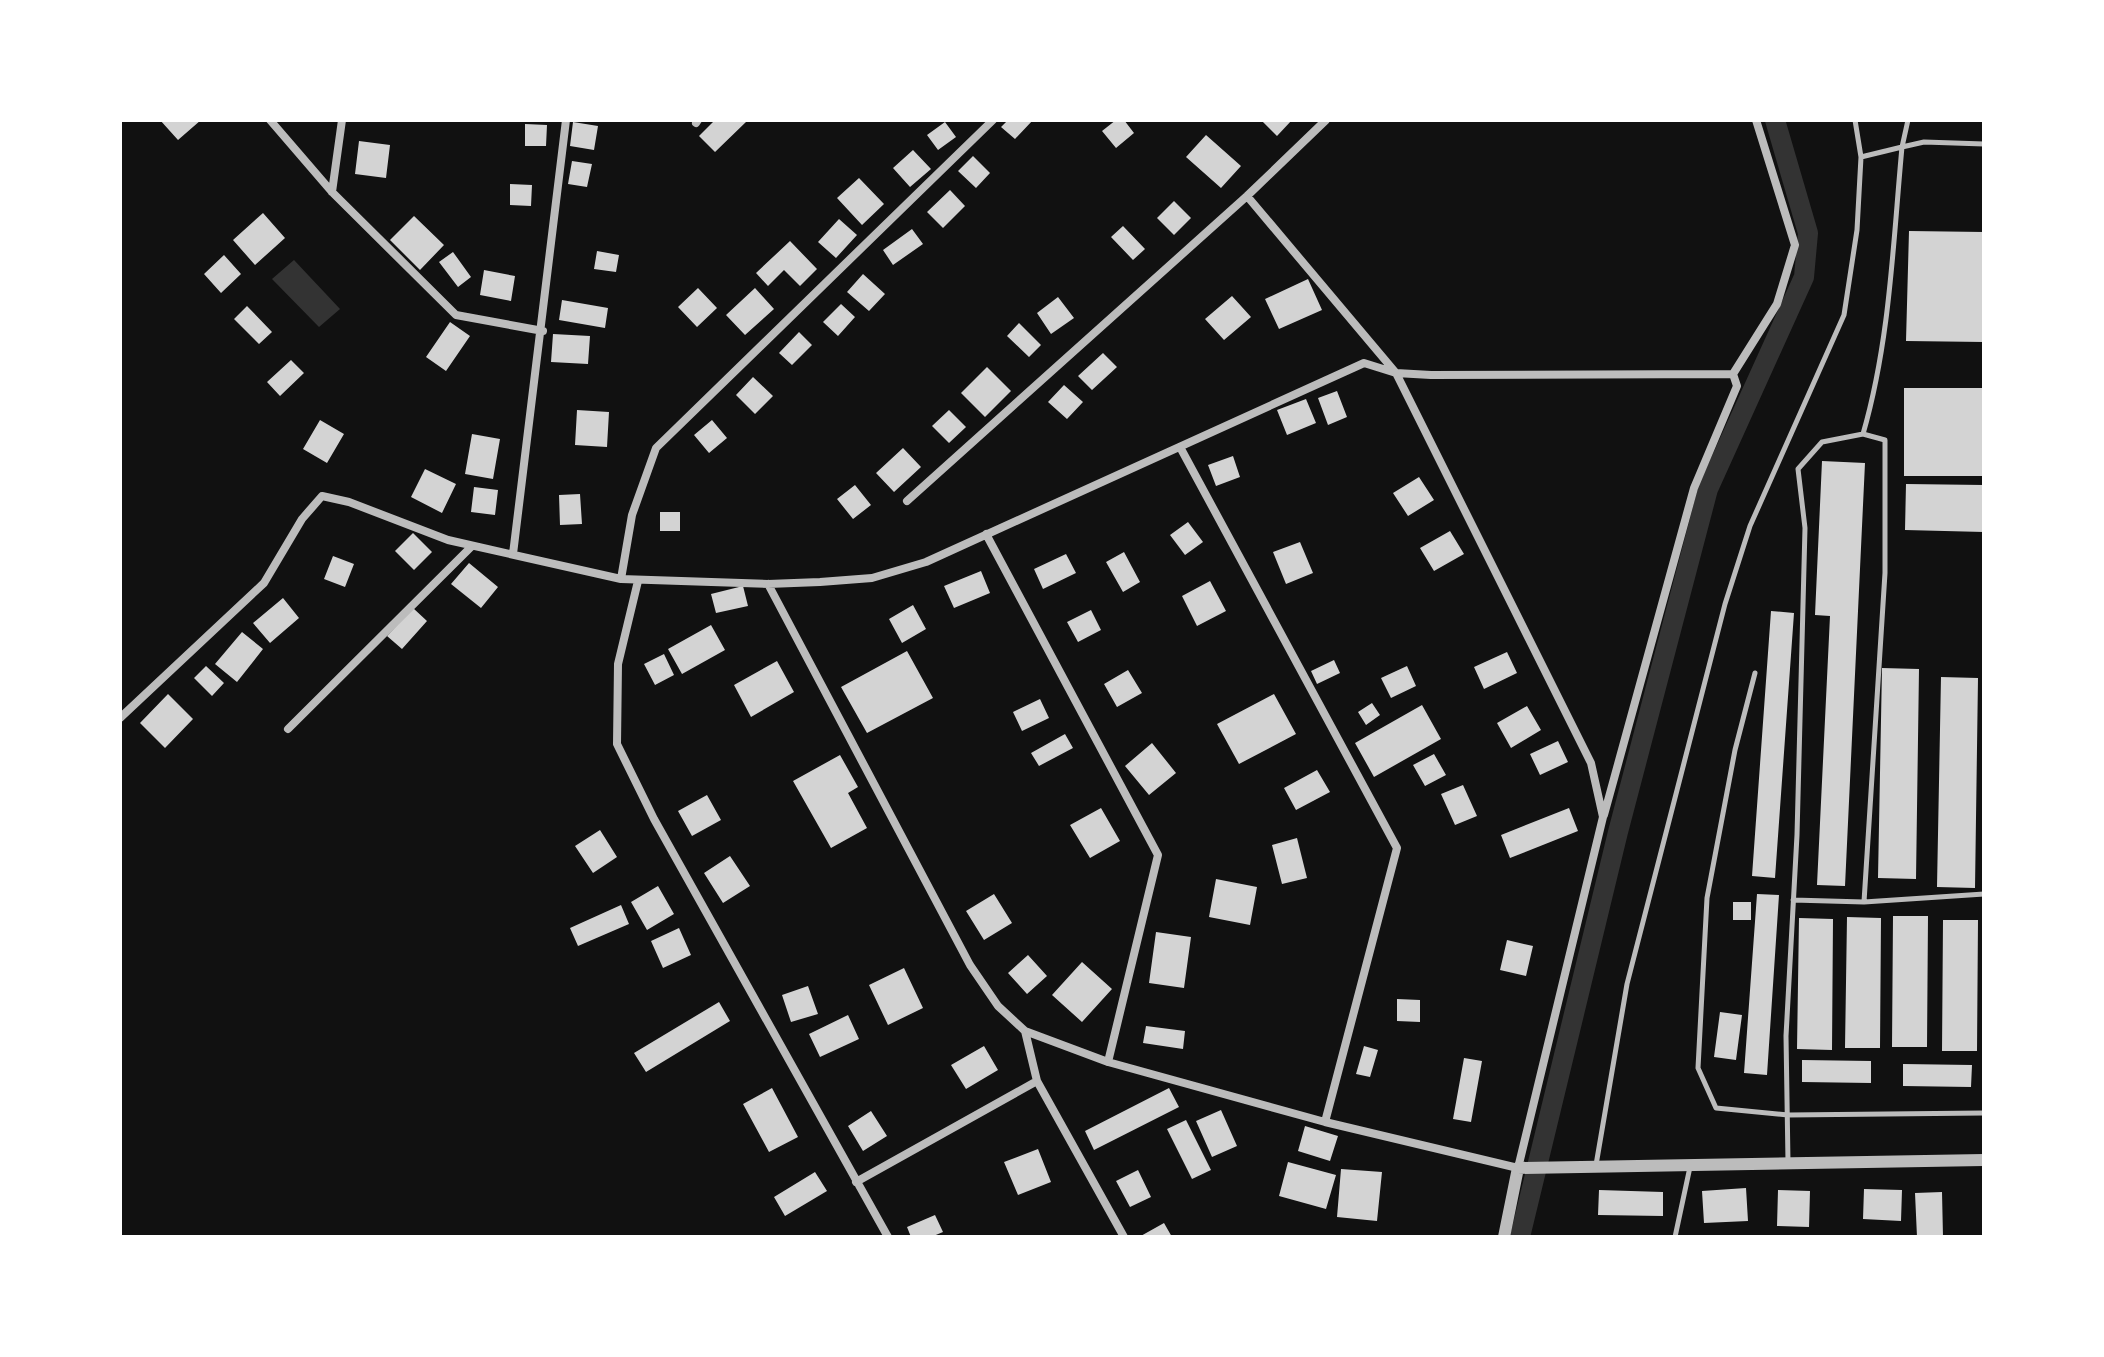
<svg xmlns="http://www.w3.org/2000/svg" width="2104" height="1357" font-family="'Fira Sans',sans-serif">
  <rect width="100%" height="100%" fill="#111"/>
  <path fill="#333" d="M294,260l46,49 -21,18 -47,-48z"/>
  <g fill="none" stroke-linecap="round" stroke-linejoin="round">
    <path stroke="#333" stroke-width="20" d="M1520,1237l98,-405 90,-343 96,-212 4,-44 -33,-113"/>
  </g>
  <path fill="#d3d3d3" d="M160,120h41l-23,20z
    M715,120l31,2 -31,30 -16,-16z
    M1008,120h25l-18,19 -14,-12z
    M1116,120h8l10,13 -18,15 -14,-17z
    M1261,120h31l-15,16z
    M573,122l25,4 -4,24 -24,-4z
    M945,122l11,15 -18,13 -11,-15z
    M525,124l22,1 -1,21h-21z
    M1206,135l35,31 -20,22 -35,-31z
    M359,141l31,4 -4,33 -31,-4z
    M913,150l18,19 -21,18 -17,-19z
    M973,156l17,17 -14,15 -18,-17z
    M572,161l20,3 -5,23 -19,-3z
    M859,178l25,26 -22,21 -25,-27z
    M510,184l22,1 -1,21 -21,-1z
    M950,190l15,16 -22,22 -16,-16z
    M1174,201l17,17 -17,17 -17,-17z
    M263,213l22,25 -30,27 -22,-25z
    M414,216l30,29 -24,25 -30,-30z
    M839,219l18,16 -21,23 -18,-16z
    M1123,226l22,23 -12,11 -22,-23z
    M912,229l11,15 -30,21 -10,-15z
    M1909,231l75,1v110l-78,-1z
    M790,241l27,28 -17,17 -16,-16 -16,16 -12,-13z
    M597,251l22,4 -3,17 -22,-3z
    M453,252l18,25 -13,10 -19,-25z
    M224,255l17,19 -20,19 -17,-19z
    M484,270l31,6 -4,25 -31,-6z
    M863,274l22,20 -16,17 -22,-19z
    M1308,279l14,31 -43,19 -14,-30z
    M698,288l19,20 -20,19 -19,-20z
    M755,288l19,21 -29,26 -19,-20z
    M1232,296l19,21 -27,23 -19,-21z
    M1058,297l16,21 -23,16 -14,-21z
    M562,300l46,8 -3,20 -46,-8z
    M841,304l14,13 -17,19 -15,-14z
    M247,306l25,26 -13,12 -25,-25z
    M450,322l20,14 -24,35 -20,-14z
    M1019,323l22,22 -12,12 -22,-21z
    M799,332l13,13 -20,20 -13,-12z
    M553,334l37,2 -2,28 -37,-2z
    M1103,353l14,14 -25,23 -14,-14z
    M291,360l13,13 -24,23 -13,-14z
    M987,367l24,24 -26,26 -24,-24z
    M753,377l20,19 -18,18 -19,-19z
    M1064,385l19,17 -16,17 -19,-17z
    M1904,388h80v88h-80z
    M1337,391l10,26 -19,8 -10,-27z
    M1306,399l10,24 -29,12 -10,-25z
    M577,410l32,2 -2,35 -32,-2z
    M949,410l17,17 -17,16 -17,-17z
    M320,420l24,14 -17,29 -24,-14z
    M712,420l15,18 -18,15 -15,-18z
    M472,434l28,5 -7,40 -28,-5z
    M903,448l18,19 -27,25 -18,-19z
    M1233,456l7,21 -24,9 -8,-21z
    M1822,461l43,2 -20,423 -28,-1 13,-269 -15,-1z
    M425,469l31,15 -14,29 -31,-16z
    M1419,477l15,23 -26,16 -15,-23z
    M1906,484l78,1v47l-79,-2z
    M855,485l16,20 -18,14 -16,-20z
    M474,487l24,3 -3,25 -24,-3z
    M580,494l2,30 -22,1 -1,-30z
    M660,512h20v19h-20z
    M1188,522l15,20 -18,13 -15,-20z
    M1450,531l14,23 -30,17 -14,-23z
    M413,533l19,19 -18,18 -19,-19z
    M1300,542l13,31 -27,11 -13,-32z
    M1124,552l16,30 -17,10 -17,-30z
    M1066,554l10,19 -33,16 -9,-20z
    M333,556l21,8 -9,23 -21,-8z
    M469,563l29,24 -17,21 -30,-24z
    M981,571l9,22 -36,15 -10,-22z
    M1210,581l16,30 -29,15 -15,-30z
    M743,586l5,20 -32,7 -5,-19z
    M283,598l16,20 -29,25 -17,-20z
    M913,605l13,24 -24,14 -13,-24z
    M413,608l14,13 -25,28 -15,-13z
    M1091,610l10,20 -23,12 -11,-20z
    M1771,611l23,2 -19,265 -23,-2z
    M711,625l14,25 -43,24 -14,-25z
    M242,632l21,17 -26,33 -22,-18z
    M907,651l26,47 -66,35 -26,-46z
    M1507,652l10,21 -33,16 -10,-22z
    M664,654l10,21 -19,10 -11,-21z
    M1334,660l6,13 -23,11 -6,-13z
    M777,661l17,31 -43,25 -17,-32z
    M206,666l18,17 -12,13 -18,-18z
    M1407,666l9,20 -25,12 -10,-20z
    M1882,668l37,1 -3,210 -38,-1z
    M1128,670l14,23 -25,14 -13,-23z
    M1941,677l37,1 -3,210 -38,-1z
    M168,694l25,25 -28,29 -25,-25z
    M1274,694l22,40 -57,30 -22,-40z
    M1040,699l9,19 -27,13 -9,-19z
    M1372,703l8,12 -14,10 -8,-13z
    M1422,705l19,34 -67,38 -19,-34z
    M1527,706l14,24 -30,18 -14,-25z
    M1065,734l8,14 -34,18 -8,-13z
    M1558,741l10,21 -28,13 -10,-21z
    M1152,743l24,30 -27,22 -24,-29z
    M1434,754l12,21 -21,11 -12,-21z
    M840,755l18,32 -10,6 19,35 -36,20 -38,-67z
    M1317,770l13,22 -34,18 -12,-22z
    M1463,785l14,31 -22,9 -14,-31z
    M707,795l14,25 -29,16 -14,-25z
    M1101,808l19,33 -30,17 -20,-33z
    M1569,808l9,23 -68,27 -9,-23z
    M600,830l17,27 -24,16 -18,-27z
    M1297,838l10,40 -25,6 -10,-39z
    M730,856l20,30 -27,17 -19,-30z
    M1216,879l41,8 -7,38 -41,-8z
    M658,886l16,28 -27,16 -16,-28z
    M994,894l18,29 -28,17 -18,-29z
    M1757,894l22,1 -12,180 -23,-2z
    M1733,902h18v18h-18z
    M621,905l8,19 -51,22 -8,-18z
    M1893,916h35l-1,131h-35z
    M1847,917l34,1 -1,130h-35z
    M1799,918l34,1 -1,131 -35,-1z
    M1943,920h35l-1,131h-35z
    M679,928l12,27 -28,13 -12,-27z
    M1156,932l35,5 -7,51 -35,-5z
    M1507,940l26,6 -7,30 -26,-6z
    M1028,955l19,21 -20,18 -19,-21z
    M1082,962l30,27 -30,33 -30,-27z
    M904,968l19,40 -35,17 -19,-40z
    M808,986l10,28 -27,8 -9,-27z
    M1397,999l23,1v22l-23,-1z
    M719,1002l11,19 -84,51 -12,-19z
    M1720,1012l22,3 -6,45 -22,-3z
    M848,1015l11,24 -39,18 -11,-23z
    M1146,1026l39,5 -2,18 -40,-6z
    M984,1046l14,24 -32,19 -15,-24z
    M1364,1046l14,4 -8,27 -14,-3z
    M1464,1058l18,3 -11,61 -18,-3z
    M1802,1060l69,1v22l-69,-1z
    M1903,1064l69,1 -1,22 -68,-1z
    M772,1088l26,49 -29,15 -26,-48z
    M1169,1088l10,19 -85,43 -9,-19z
    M1221,1110l16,36 -25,11 -16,-36z
    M871,1111l16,25 -24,15 -15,-25z
    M1186,1120l25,50 -19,9 -25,-50z
    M1305,1126l33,10 -8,25 -32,-10z
    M1038,1149l13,33 -33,13 -14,-33z
    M1288,1162l48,13 -10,34 -47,-13z
    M1341,1169l41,3 -5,49 -40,-4z
    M1138,1170l13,27 -21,10 -14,-26z
    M815,1172l12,19 -42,25 -11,-19z
    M1746,1188l2,33 -44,2 -2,-32z
    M1864,1189l38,1 -1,31 -38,-2z
    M1599,1190l64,2v24l-65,-1z
    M1778,1190l32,1 -1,36 -32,-1z
    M1942,1192l1,45h-26l-2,-44z
    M935,1215l8,17 -12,5h-20l-4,-10z
    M1164,1223l8,14h-33z"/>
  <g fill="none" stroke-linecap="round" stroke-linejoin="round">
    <path stroke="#bcbcbc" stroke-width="5" d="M1855,120l6,37
      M1908,120l-6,27 22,-5 60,2
      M1755,673l-20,77 -28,148 -9,170 18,40 72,7 196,-2
      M1864,902l120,-8
      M1788,1162l-2,-126 11,-201 8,-307 -7,-59 24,-27 41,-8 22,6v133l-21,329 -71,-2
      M1596,1165l31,-181 98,-380 25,-78 94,-211 13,-85 4,-73 41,-10c-9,96 -12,194 -39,287
      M1675,1237l15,-70"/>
    <path stroke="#bcbcbc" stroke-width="8" d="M270,120l62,72 124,123 87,16
      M696,123l2,-3
      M332,192l10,-72
      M1733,374l44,-70 18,-59 -39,-125
      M1180,447l217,401 -72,274
      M907,501l340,-305 79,-76
      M986,534l172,321 -50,207
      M513,554l53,-434
      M621,579l11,-64 24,-67 337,-328
      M638,581l-20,83 -1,80 37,75 234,418
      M768,584l202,381 28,41 27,25 83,31 217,60 193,46 85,-351 -12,-54 -195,-390 -149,-177
      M120,718l144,-135 38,-64 20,-23 27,6 99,38 173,39 147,5 52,-2 52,-4 54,-16 438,-199 32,10 35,2 302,-1
      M288,729l184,-183
      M1604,815l90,-327 43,-102 -4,-12
      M1025,1031l12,50 87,156
      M856,1182l181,-101"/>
    <path stroke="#bcbcbc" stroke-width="12" d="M1504,1237l14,-69 466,-8"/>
  </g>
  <rect width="2104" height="1357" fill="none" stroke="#ffffff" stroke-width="244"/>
</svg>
